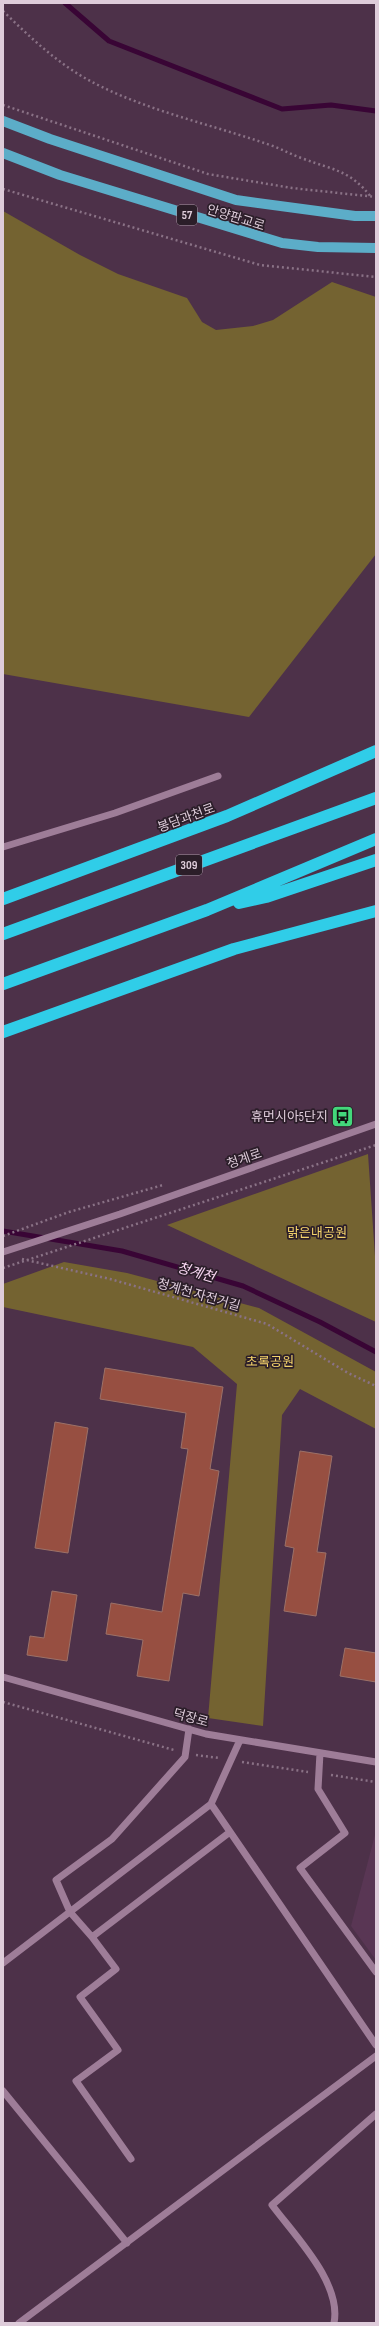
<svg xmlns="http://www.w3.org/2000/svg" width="379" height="2326" font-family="'Sofia Sans Condensed','Noto Sans KR',sans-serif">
  <rect width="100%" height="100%" fill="#4d3149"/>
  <path fill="#593654" d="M376,1831v129l-25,-34z"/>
  <path fill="#746331" d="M3,211l77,44 38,19 69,24 15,24 14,8 37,-4 20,-6 59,-38 44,15v257l-127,163 -246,-43z
    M368,1154l8,117v51l-209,-97z
    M64,1262l63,11 132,35 117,64v57l-76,-40 -18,26 -19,311 -55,-8 29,-334 -44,-37 -190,-40v-23z"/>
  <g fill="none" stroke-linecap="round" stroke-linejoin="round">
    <path stroke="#390535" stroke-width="5" d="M65,3l44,38 173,68 49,-4 45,6
      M3,1231l119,20 121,35 77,36 56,30"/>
  </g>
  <path fill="#974f41" stroke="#9c7168" d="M105,1368l118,19 -13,82 9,2 -20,125 -16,-3 -14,88 -32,-5 6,-36 -37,-6 5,-31 51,9 26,-163 -7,-1 5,-35 -86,-14z
    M55,1422l33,6 -20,125 -33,-5z
    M300,1451l32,5 -15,96 9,1 -10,63 -32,-5 10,-63 -9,-2z
    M52,1591l25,4 -10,66 -40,-6 3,-19 14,2z
    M345,1648l31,5v29l-36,-6z"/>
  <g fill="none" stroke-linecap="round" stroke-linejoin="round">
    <path stroke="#8a7286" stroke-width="2.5" stroke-dasharray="2 3" stroke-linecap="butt" d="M3,11c29,28 58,56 95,74 54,27 115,40 172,60 12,4 22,10 34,14 29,11 46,11 67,38
      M3,105l205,69 84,14 84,9
      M3,189l257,76 116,12
      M3,1236l66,-24 94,-27
      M22,1259l88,20 157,45 81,49 28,13
      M3,1268l373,-123
      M3,1702l171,48
      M196,1755l23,3
      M242,1762l66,10
      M331,1775l45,7"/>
    <path stroke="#9e7d98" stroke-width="7" d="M3,847l112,-34 103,-37
      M3,1252l117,-38 256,-90
      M3,1677l203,57 170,28
      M320,1753l-2,36 27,44 -45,35 76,104
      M211,1804l165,241
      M92,1937l-22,-25 -14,-32 56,-41 73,-82 4,-28
      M3,1963l208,-159 29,-64
      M3,2091l124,152
      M131,2159l-55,-78 42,-31 -38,-53 36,-28 -24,-32 138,-105
      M19,2323l357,-267
      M334,2323c8,-40 -39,-87 -62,-118l104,-91"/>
    <path stroke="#5cadc8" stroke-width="10" d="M3,121l47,18 186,61 119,16h21
      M3,153l57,22 222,68 36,4 58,1"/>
    <path stroke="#30cde8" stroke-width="12" d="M3,899l224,-83 149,-65
      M239,903l27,-6 110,-37
      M3,934l373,-136
      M3,984l204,-74 169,-71
      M3,1032l231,-83 142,-38"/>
  </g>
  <defs>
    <symbol id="bus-square" viewBox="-11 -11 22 22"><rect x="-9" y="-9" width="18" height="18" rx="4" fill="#43d77b" stroke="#2b1e29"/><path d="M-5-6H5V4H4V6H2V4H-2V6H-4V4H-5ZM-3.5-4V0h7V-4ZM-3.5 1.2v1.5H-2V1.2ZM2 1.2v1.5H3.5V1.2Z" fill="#111"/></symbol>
  </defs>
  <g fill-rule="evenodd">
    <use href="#bus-square" x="330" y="1104" width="25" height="25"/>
  </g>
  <g text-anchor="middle" stroke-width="3.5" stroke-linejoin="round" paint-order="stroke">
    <g fill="#2b1e29" stroke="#a898a5" stroke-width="1">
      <rect x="177" y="205" width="20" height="20" rx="3"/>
      <rect x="176" y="855" width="26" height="20" rx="3"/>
    </g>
    <g font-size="12" font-weight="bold" fill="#deccda">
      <text x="187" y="219">57</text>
      <text x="189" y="869">309</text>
    </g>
    <g font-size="13" fill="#deccda" stroke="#2b1e29">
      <text transform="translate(236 217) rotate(17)" y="5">안양판교로</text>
      <text transform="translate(186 817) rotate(-20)" y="5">봉담과천로</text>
      <text transform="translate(244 1158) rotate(-19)" y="5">청계로</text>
      <text transform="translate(199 1294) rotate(16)" y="5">청계천 자전거길</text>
      <text transform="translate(191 1717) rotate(15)" y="5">덕장로</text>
    </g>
    <g font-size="13" fill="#deccda" stroke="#2b1e29" text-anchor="end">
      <text x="328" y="1121">휴먼시아5단지</text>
    </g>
    <g font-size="13" fill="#f5d46b" stroke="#2b1e29">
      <text x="317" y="1237">맑은내공원</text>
      <text x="270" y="1366">초록공원</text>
    </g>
    <g font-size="14" font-style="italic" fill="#f9d7f3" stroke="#2b1e29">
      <text transform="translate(196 1272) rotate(16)" y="5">청계천</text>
    </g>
  </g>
  <rect width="379" height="2326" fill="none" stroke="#deccda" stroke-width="8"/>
</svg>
